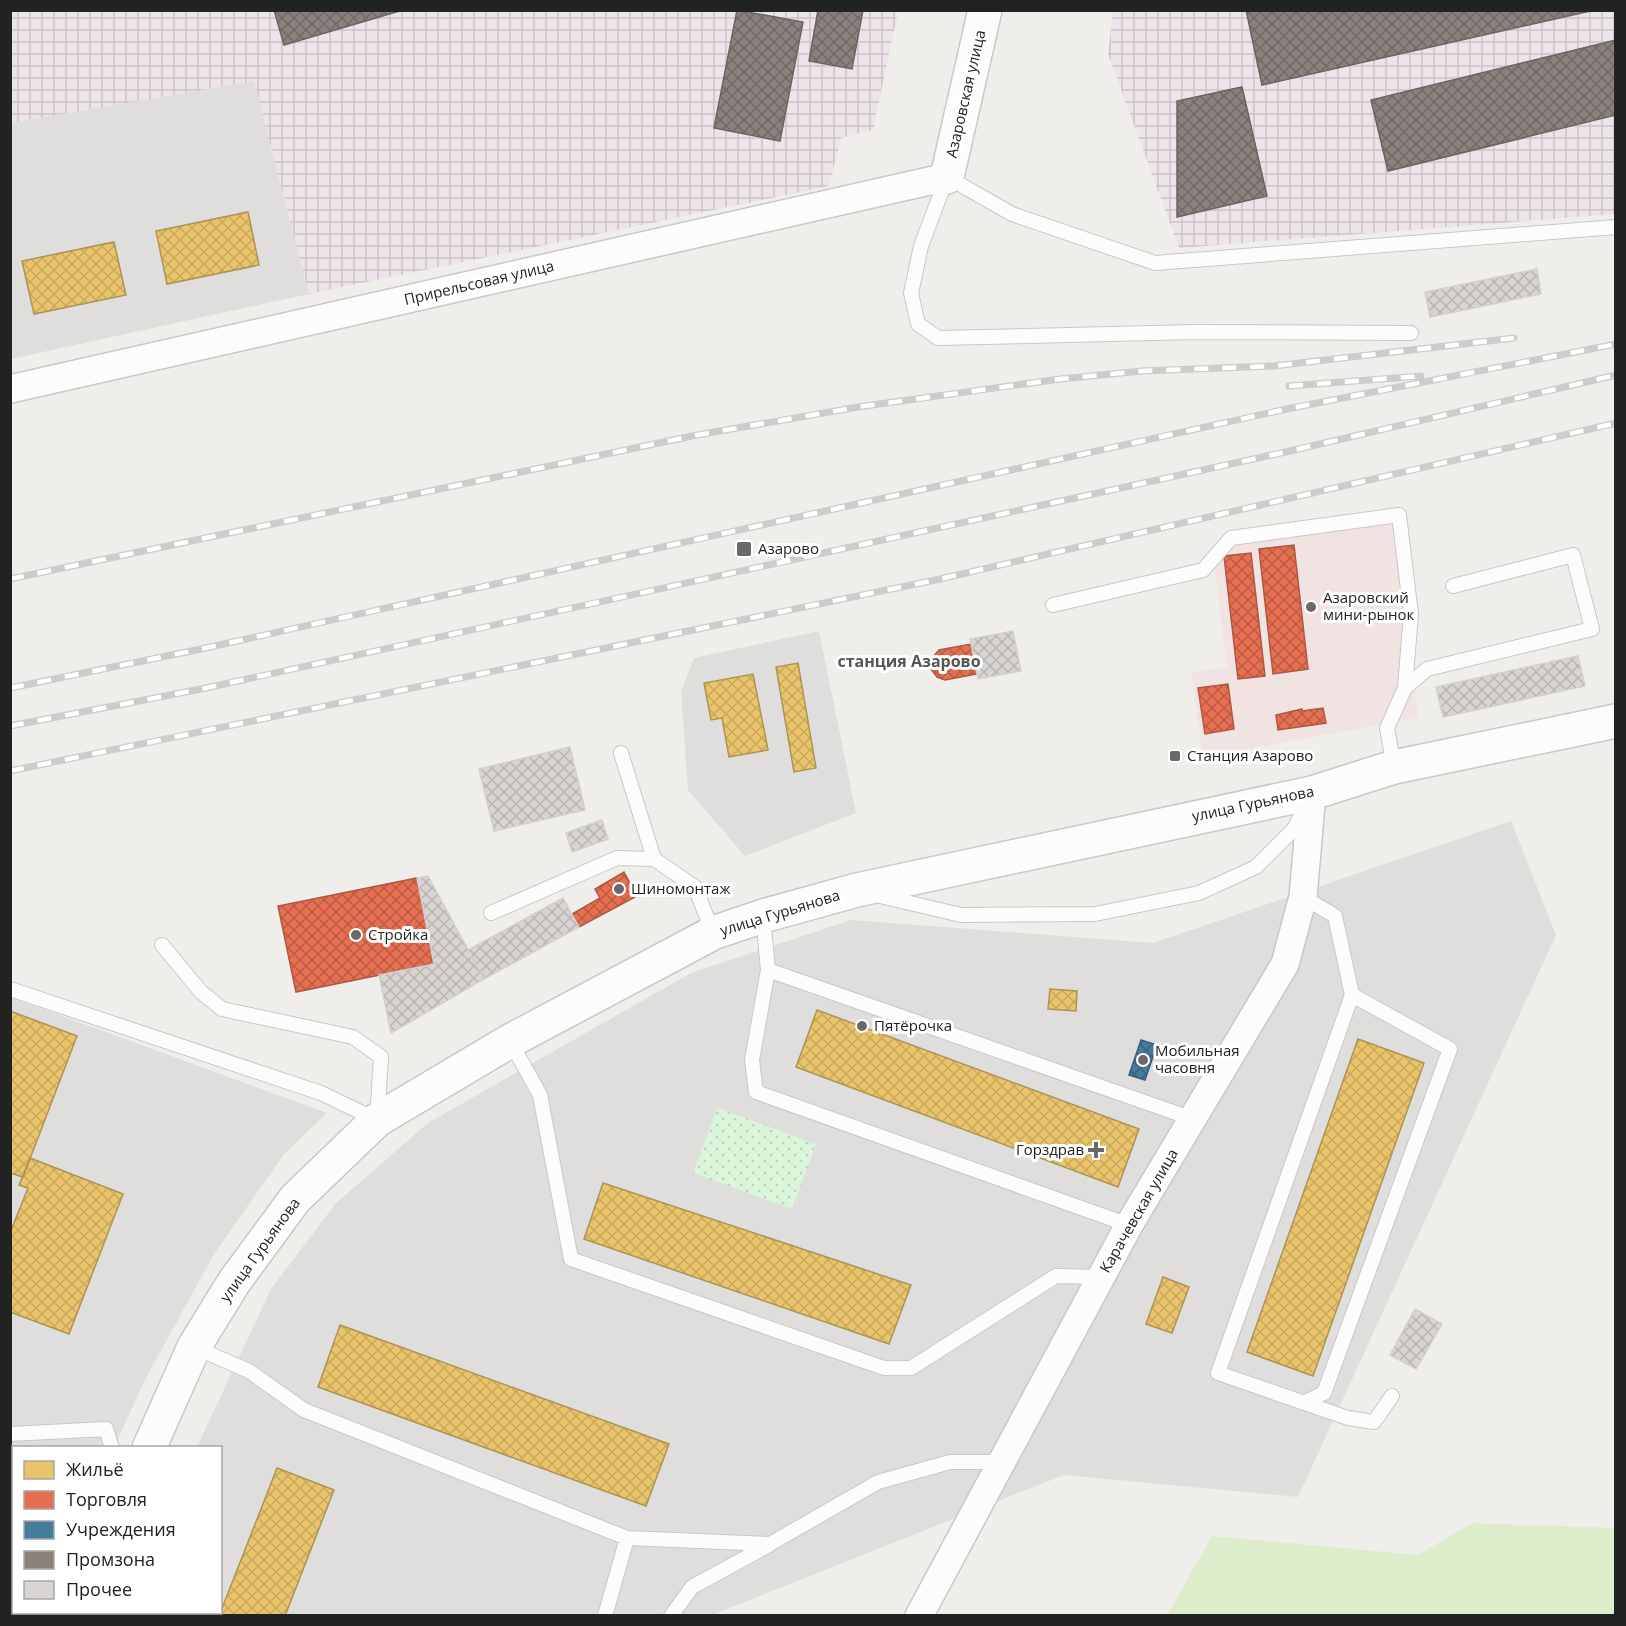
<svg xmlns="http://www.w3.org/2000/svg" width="1626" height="1626" font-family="'Open Sans',sans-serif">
  <defs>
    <pattern id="industrial-grid" width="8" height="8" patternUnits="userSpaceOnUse" patternTransform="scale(1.5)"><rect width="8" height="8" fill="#ede4e9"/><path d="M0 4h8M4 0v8" fill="none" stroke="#cbc3c8"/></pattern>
    <pattern id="park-dots" width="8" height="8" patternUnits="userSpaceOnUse" patternTransform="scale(1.5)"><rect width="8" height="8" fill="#daf5da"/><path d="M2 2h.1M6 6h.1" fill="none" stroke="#bbd2bb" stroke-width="1.8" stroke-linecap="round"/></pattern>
    <pattern id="homes-cross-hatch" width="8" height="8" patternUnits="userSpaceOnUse" patternTransform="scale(1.5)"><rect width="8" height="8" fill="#e9c46a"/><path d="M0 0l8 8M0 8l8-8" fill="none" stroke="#c8a85c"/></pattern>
    <pattern id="shops-cross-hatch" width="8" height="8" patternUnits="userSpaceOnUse" patternTransform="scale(1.5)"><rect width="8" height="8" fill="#e76f51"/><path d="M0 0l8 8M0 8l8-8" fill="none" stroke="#bb5b43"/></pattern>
    <pattern id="public-cross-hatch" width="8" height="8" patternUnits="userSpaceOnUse" patternTransform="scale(1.5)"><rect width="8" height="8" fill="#457b9d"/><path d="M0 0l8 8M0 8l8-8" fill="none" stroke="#396480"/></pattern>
    <pattern id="industry-cross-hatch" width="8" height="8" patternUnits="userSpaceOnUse" patternTransform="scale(1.5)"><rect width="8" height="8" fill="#8a817c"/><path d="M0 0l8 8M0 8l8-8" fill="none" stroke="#706965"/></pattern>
    <pattern id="building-cross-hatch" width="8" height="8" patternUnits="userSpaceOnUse" patternTransform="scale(1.5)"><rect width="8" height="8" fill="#d7d4d2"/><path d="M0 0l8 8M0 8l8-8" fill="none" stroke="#b8b6b4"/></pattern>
  </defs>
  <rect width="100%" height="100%" fill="#f0eeeb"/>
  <path fill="#dfdedc" d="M254,81l55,213 -298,65v-236z
    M819,631l37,182 -111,43 -57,-66 -7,-98 13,-34z
    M1511,821l45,114 -258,562 -234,-22 -352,140 -594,1 2,-4h100v-164l-23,-1 74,-158 65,-86 92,-80 263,-150 160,-53 302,23z
    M10,997l317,116 -42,40 -71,101 -68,124 -32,69 -100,1v164l28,1 -1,3 -31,-1z"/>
  <path fill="#f1e3e1" d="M1392,523l26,195 -215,39 -12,-85 36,-5 -15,-121z"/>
  <path fill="url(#industrial-grid)" d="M11,11h887l-25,119 -32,8 -12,48 -520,108 -55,-213 -243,42z
    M1113,11h502v203l-436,34 -71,-194z"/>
  <path fill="#ddeccb" d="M1472,1523l143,5v87h-448l45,-79 206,19z"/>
  <path fill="url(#park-dots)" d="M717,1108l99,36 -24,65 -99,-36z"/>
  <path fill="url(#homes-cross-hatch)" stroke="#ad9354" stroke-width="1.5" d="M248,212l11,53 -92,19 -11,-53z
    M114,242l12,53 -92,19 -12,-53z
    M798,663l18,105 -22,4 -18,-105z
    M753,674l15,76 -39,7 -7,-39 -11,2 -7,-37z
    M1050,989l27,2 -1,20 -28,-2z
    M817,1010l322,119 -21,58 -322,-120z
    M10,1011l67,25 -54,141 -13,-4z
    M1358,1039l66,24 -111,313 -66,-24z
    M30,1158l93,36 -54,140 -59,-22v-79l18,-45 -9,-3z
    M603,1183l308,102 -22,59 -305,-105z
    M1163,1277l26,10 -17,46 -26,-9z
    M340,1325l329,119 -23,62 -328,-119z
    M277,1468l57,22 -49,126h-66z"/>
  <path fill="url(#shops-cross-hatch)" stroke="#ac5843" stroke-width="1.5" d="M1294,545l14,124 -35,5 -14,-125z
    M1251,553l14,123 -27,3 -14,-123z
    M971,644l6,30 -32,6 -8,-3 -6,-8 2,-12 6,-7z
    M1228,684l6,45 -29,5 -7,-46z
    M1323,708l3,15 -48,7 -2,-15 26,-6v2z
    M624,872l13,24 -58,31 -7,-13 28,-16 -5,-9z
    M417,878l17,86 -138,28 -18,-86z"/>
  <path fill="url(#public-cross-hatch)" stroke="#3a6078" stroke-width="1.5" d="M1141,1040l16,5 -12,35 -16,-5z"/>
  <path fill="url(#industry-cross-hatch)" stroke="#6b6461" stroke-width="1.5" d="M274,10h129l-119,35z
    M737,10l66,12 -23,119 -66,-13z
    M818,10h45l-11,59 -43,-8z
    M1246,10h349l-333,75z
    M1616,40v75l-228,56 -17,-71z
    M1242,87l25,109 -90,21v-116z"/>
  <path fill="url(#building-cross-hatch)" stroke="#d3d0cc" stroke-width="1.5" d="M1537,269l4,25 -111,23 -5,-25z
    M1013,631l8,40 -43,8 -8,-40z
    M1578,656l7,30 -142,31 -7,-30z
    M570,747l15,63 -91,21 -15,-62z
    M602,820l6,19 -36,13 -6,-19z
    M428,876l56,103 -93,54 -12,-58 55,-11 -17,-86z
    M563,898l16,29 -95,52 -16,-29z
    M1415,1309l27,15 -26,45 -26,-14z"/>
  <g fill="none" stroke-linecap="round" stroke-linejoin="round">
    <defs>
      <path id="service" d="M1411,333l-216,-1 -257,6 -20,-14 -7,-31 10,-47 26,-69 65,37 143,49 461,-36
        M1053,605l150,-35 28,-32 168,-23 12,99 -6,74 -18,40 7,39
        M1405,688l22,-19 165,-40 -19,-74 -120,31
        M621,753l33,106
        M876,895l85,20 134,-1 104,-21 57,-26 38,-38 9,-18
        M1303,897l32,19 17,79 98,54 -126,344 -21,10
        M491,913l126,-55 37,1 41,28 18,46
        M763,916l5,54 -16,90 4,32 373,133
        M768,970l425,149
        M10,989l311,104 56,27 4,-63 -28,-20 -131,-28 -21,-17 -39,-47
        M1352,995l-134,378 130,45 26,4 18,-26
        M510,1041l30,54 31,164 313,109h27l145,-92 44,1
        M194,1347l55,24 55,39 323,128 143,6 108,-62 72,-20h50
        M10,1434l96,-5 6,19
        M605,1616l22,-78
        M671,1616l21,-29 77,-42"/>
      <path id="minor" d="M10,389l937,-212
        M919,1616l210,-391 156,-261 18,-67 9,-104"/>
      <path id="tertiary" d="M947,177l38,-167
        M149,1448l45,-101 40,-65 61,-83 82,-79 133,-79 203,-108 50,-17 94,-26 455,-97 82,-26 222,-46
        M83,1616l1,-4"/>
    </defs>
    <use href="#service" stroke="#c9c8c7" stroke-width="16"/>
    <use href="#minor" stroke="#c9c8c7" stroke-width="30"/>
    <use href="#tertiary" stroke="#c9c8c7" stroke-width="36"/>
    <use href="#service" stroke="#fdfcfc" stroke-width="14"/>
    <use href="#minor" stroke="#fdfcfc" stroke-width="27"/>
    <use href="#tertiary" stroke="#fdfcfc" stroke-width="33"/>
    <defs>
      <path id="rail" d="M1289,386l132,-10
        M10,579l687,-144 161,-28 202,-28 82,-8 132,-5 240,-28
        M10,688l191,-39 1081,-239 334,-66
        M10,726l196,-38 1084,-237 326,-76
        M10,771l930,-192 676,-156"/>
    </defs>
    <use href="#rail" stroke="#ccc" stroke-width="7"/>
    <use href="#rail" stroke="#fff" stroke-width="4.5" stroke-dasharray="14" stroke-linecap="butt"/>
  </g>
  <g fill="#6a6968" stroke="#fff" stroke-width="2">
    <rect x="736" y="541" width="16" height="16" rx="3"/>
    <circle cx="1311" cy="607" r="6"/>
    <rect x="1169" y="750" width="12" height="12" rx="3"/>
    <circle cx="619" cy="889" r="6"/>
    <circle cx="356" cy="935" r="6"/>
    <circle cx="862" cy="1026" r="6"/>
    <circle cx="1143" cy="1060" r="6"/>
    <path d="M1093 1141h6v6h6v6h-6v6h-6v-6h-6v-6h6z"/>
  </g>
  <g text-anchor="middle" stroke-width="6" stroke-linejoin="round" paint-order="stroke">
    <g font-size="15" fill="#222" stroke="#fff">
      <text transform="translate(966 94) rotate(-77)" y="5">Азаровская улица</text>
      <text transform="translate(479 283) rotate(-13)" y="5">Прирельсовая улица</text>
      <text transform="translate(1253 804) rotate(-12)" y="5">улица Гурьянова</text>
      <text transform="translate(780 913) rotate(-17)" y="5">улица Гурьянова</text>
      <text transform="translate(1139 1211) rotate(-60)" y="5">Карачевская улица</text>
      <text transform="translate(260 1250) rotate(-54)" y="5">улица Гурьянова</text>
    </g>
    <g font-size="15" fill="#222" stroke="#fff" text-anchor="start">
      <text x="758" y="554">Азарово</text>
      <text x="1323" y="603">Азаровский<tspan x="1323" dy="17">мини-рынок</tspan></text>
      <text x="1187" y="761">Станция Азарово</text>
      <text x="631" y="894">Шиномонтаж</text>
      <text x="368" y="940">Стройка</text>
      <text x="874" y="1031">Пятёрочка</text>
      <text x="1155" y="1056">Мобильная<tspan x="1155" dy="17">часовня</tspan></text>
      <text x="1084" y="1155" text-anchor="end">Горздрав</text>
    </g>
    <g font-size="16" font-weight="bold" fill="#555" stroke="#fff">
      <text x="909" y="667">станция Азарово</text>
    </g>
  </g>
  <rect width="1626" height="1626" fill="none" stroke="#222222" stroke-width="24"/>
  <rect x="12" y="1446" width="210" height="168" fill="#ffffff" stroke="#a7a7a7" stroke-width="1.5"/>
  <rect x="24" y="1461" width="30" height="18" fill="#e9c46a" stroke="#a7a7a7" stroke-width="1.5"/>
  <text x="66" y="1476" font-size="18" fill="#222222">Жильё</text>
  <rect x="24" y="1491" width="30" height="18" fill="#e76f51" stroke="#a7a7a7" stroke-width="1.5"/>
  <text x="66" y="1506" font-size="18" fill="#222222">Торговля</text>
  <rect x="24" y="1521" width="30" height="18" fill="#457b9d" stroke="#a7a7a7" stroke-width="1.5"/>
  <text x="66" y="1536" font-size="18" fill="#222222">Учреждения</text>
  <rect x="24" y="1551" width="30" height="18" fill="#8a817c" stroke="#a7a7a7" stroke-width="1.5"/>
  <text x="66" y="1566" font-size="18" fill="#222222">Промзона</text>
  <rect x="24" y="1581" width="30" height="18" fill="#d7d4d2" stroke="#a7a7a7" stroke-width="1.5"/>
  <text x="66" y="1596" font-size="18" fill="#222222">Прочее</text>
</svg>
